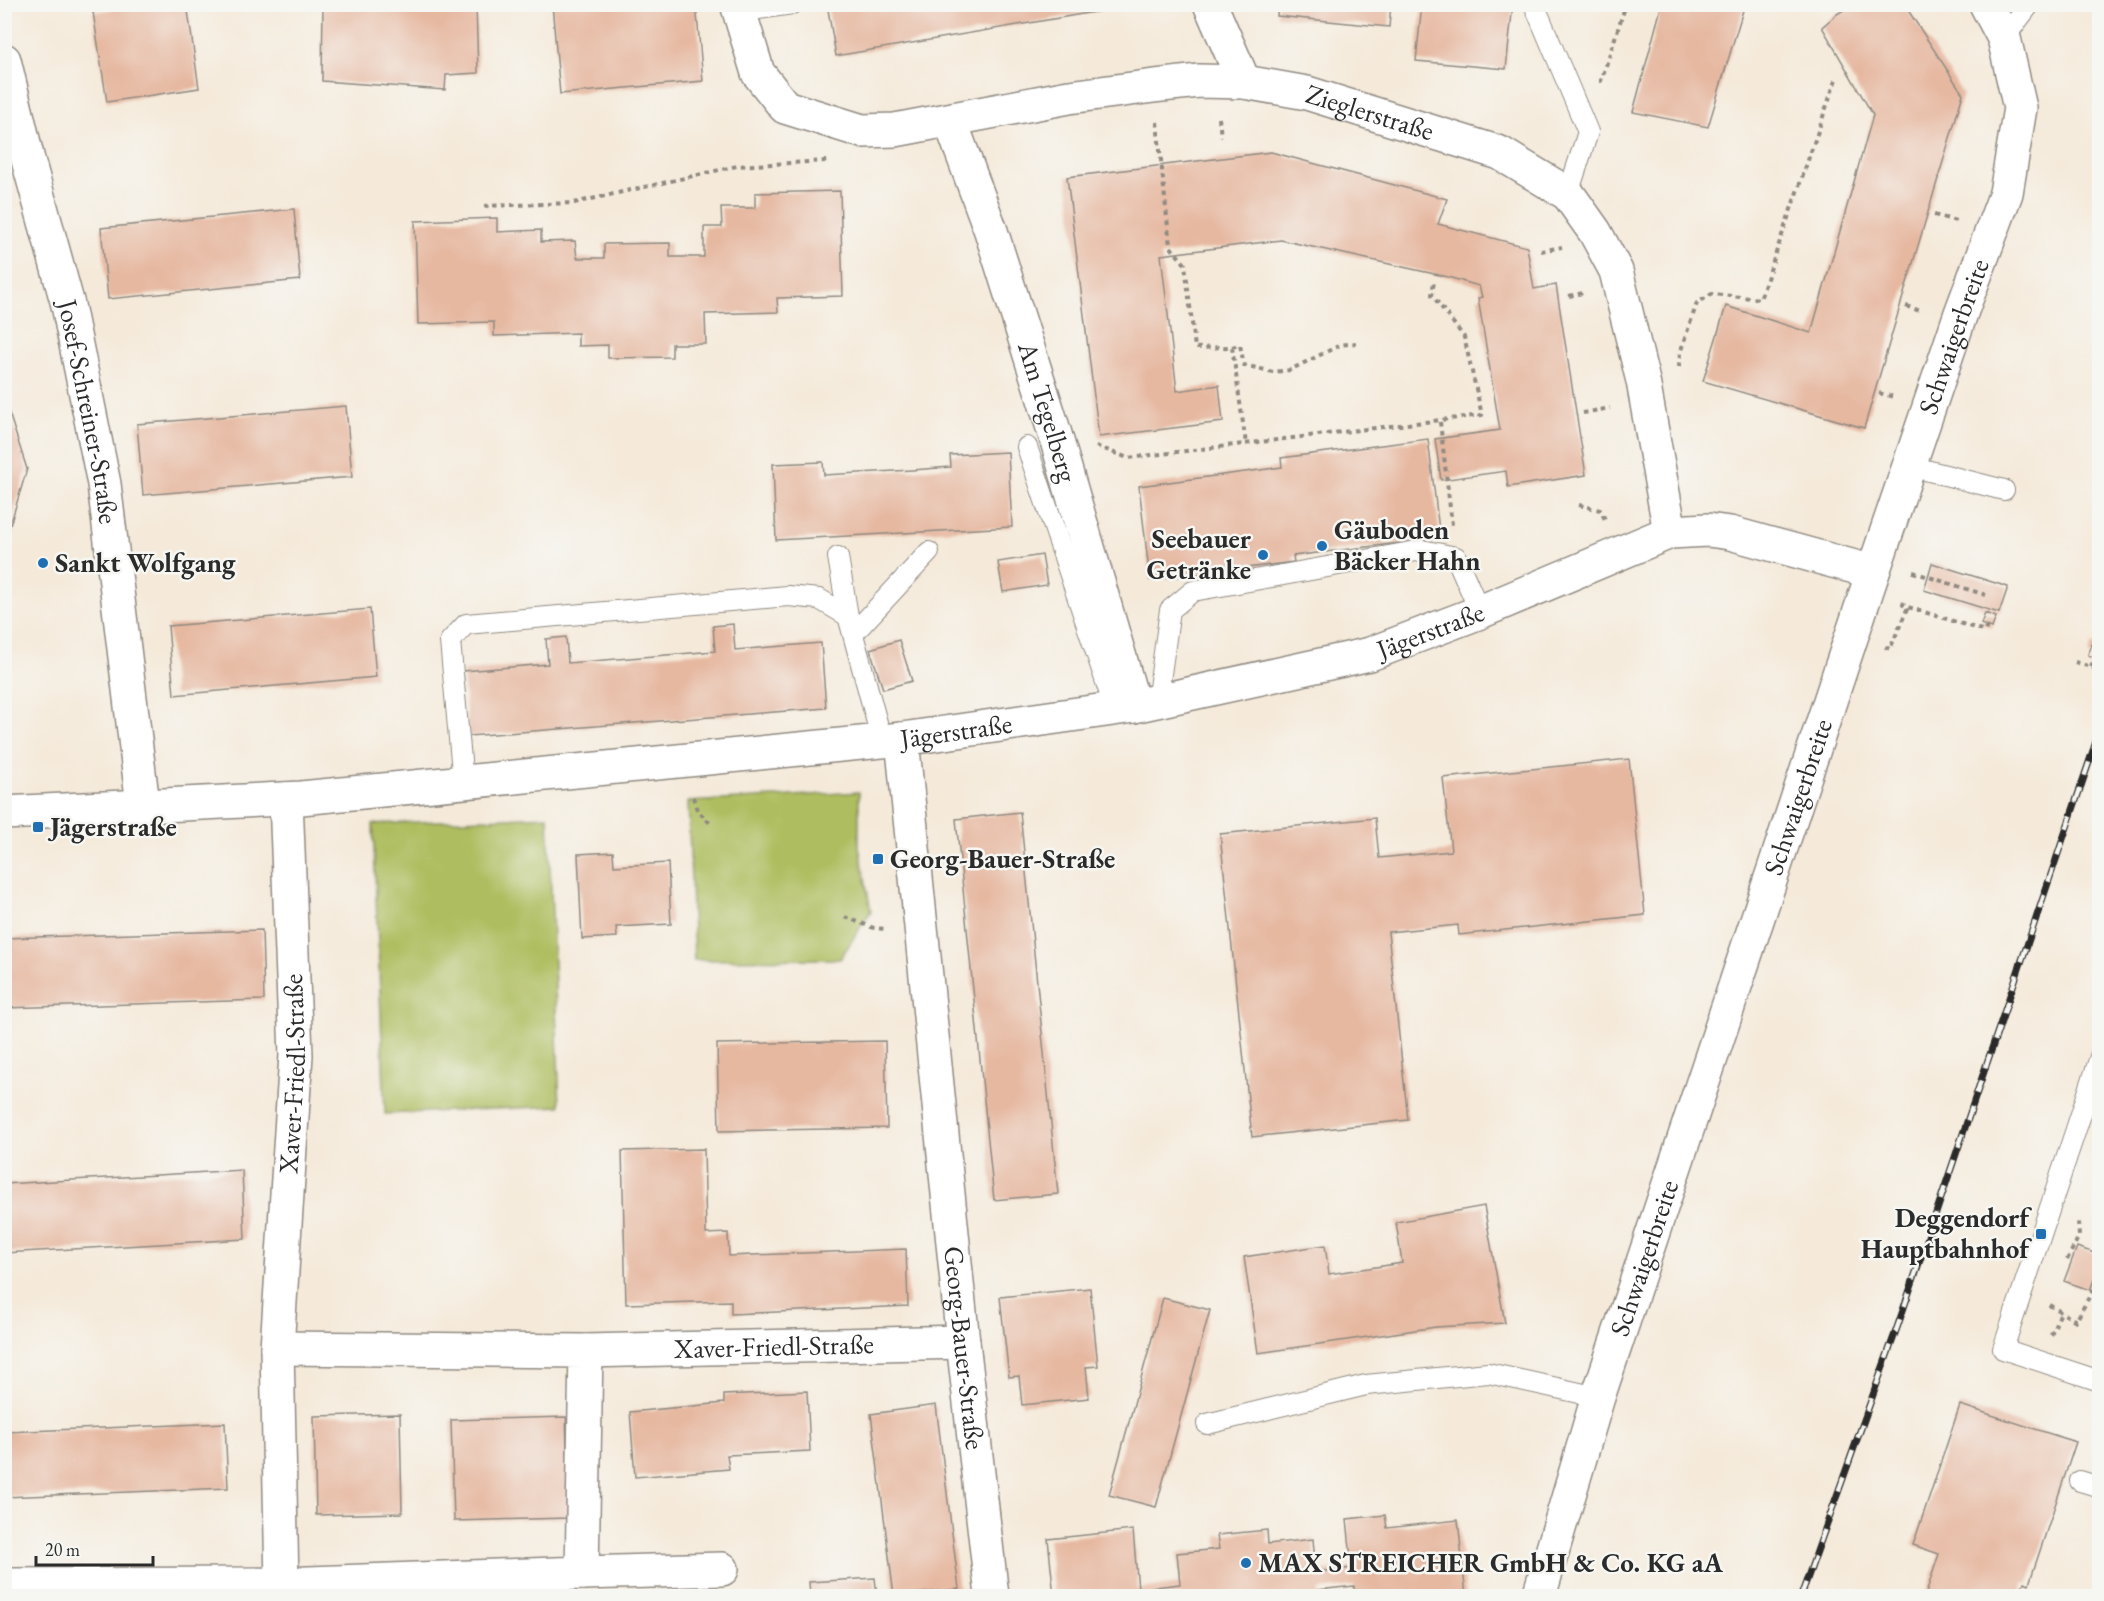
<svg xmlns="http://www.w3.org/2000/svg" width="2104" height="1601" font-family="'EB Garamond',serif">
  <rect width="100%" height="100%" fill="#f6f6f2"/>
  <filter id="ink" filterUnits="userSpaceOnUse"><feTurbulence type="fractalNoise" baseFrequency=".0167" numOctaves="2"/><feDisplacementMap in="SourceGraphic" scale="12" xChannelSelector="R" yChannelSelector="G"/><feConvolveMatrix kernelMatrix="1 2 1 2 8 2 1 2 1" color-interpolation-filters="sRGB"/></filter>
  <filter id="wash" filterUnits="userSpaceOnUse"><feTurbulence type="fractalNoise" baseFrequency=".008" numOctaves="4" result="noise"/><feDisplacementMap in="SourceGraphic" scale="24" xChannelSelector="R" yChannelSelector="G"/><feGaussianBlur stdDeviation="1.35" result="paint"/><feColorMatrix in="noise" values="0 0 0 0 0 0 0 0 0 0 0 0 0 0 0 0 0 1.4 0 .05"/><feComposite in="paint" operator="in"/></filter>
  <g filter="url(#wash)">
    <rect width="100%" height="100%" fill="#f5eada"/>
    <path fill="#aebd5f" stroke="#6c7445" stroke-width="1.5" d="M859,792v54l12,65 -31,48 -146,1 -6,-158z
      M548,816l12,290 -175,8 -12,-290z"/>
    <g id="blocks">
      <path fill="#e6b8a0" d="M147,4h40l12,84 -92,14 -14,-90z
        M323,4h153l2,69 -32,2 -1,15 -123,-9z
        M552,4h144l7,77 -143,13z
        M827,4h302v2l-293,50z
        M1278,4h113l-2,23 -112,-11z
        M1422,4h91l-7,65 -90,-8z
        M1662,4h86l-4,3 -36,120 -75,-15z
        M1853,4h51l59,90 -99,334 -161,-47 23,-75 85,27 62,-218 -51,-88 15,-13z
        M1271,152l176,47 -9,25 89,23 7,42 22,-4 30,190 -78,12 -2,-16 -65,9 -6,-41 65,-9 -22,-132 4,-1 -3,-11 -31,-9 -167,-37 -120,15 16,136 42,-6 4,37 -124,15 -32,-260z
        M840,191l3,105 -66,2 1,14 -73,2 1,30h-34v13l-64,1v-13l-30,1v-13l-84,3v-14l-76,2 -3,-103 82,-3v14l44,-2v12l34,-1 2,17h27v-14l66,-1v14h34v-30h18l-1,-19h34v-15z
        M294,209l6,71 -192,19 -7,-71z
        M346,406l6,71 -209,18 -6,-71z
        M9,413l18,56 -22,73 -1,-128z
        M1428,439l12,99 -147,18 1,6 -144,18 -11,-94 143,-19 -1,-9z
        M1008,452l4,75 -236,13 -3,-76 50,-2 1,13 88,-5 39,-3 -1,-12z
        M1042,555l5,30 -44,7 -5,-30z
        M1932,563l76,24 -9,26 -75,-23z
        M370,609l6,68 -202,18 -6,-69z
        M1985,613l11,4 -4,11 -11,-4z
        M733,624l2,26 86,-7 5,65 -358,28 -5,-65 85,-7 -2,-25 20,-2 2,26 147,-12 -2,-25z
        M899,640l13,41 -29,8 -13,-40z
        M2092,644l8,3 -1,12 -11,-4z
        M1629,759l16,156 -186,20 -1,-10 -70,7 20,188 -156,17 -32,-303 155,-16 4,40 72,-7 -8,-73z
        M1020,812l38,382 -64,6 -38,-381z
        M613,852l1,14 54,-3 3,61 -55,3 1,10 -35,2 -4,-85z
        M262,930l2,70 -260,8v-70z
        M885,1041l2,87 -168,3 -2,-87z
        M704,1149l2,85 22,-1 1,23 177,-7 2,57 -177,8v-13l-105,3 -4,-153z
        M242,1170l3,69 -241,14v-69z
        M1484,1206l21,117 -69,4 -178,26 -14,-96 81,-12 4,29 73,-11 -6,-41z
        M2077,1247l23,8v9l-10,26 -26,-9z
        M1090,1288l8,78 -12,1 3,31 -67,7 -3,-29 -10,1 -9,-80z
        M1163,1298l47,12 -54,197 -47,-12z
        M807,1391l3,60 -83,4 2,14 -94,8 -5,-65 94,-9v-8z
        M936,1405l23,184 -65,7 -23,-182z
        M1960,1405l116,37 -47,142 -5,-2 -5,14h-94l14,-42 -26,-9z
        M400,1414l2,99 -86,2 -2,-99z
        M566,1417l3,101 -115,3 -3,-101z
        M225,1423l3,65 -224,9v-65z
        M1385,1515l2,13 71,-8 8,76h-111l-1,-10 -36,4 1,6h-265l-6,-57 85,-9 5,59 42,-5 -3,-31 42,-4 -2,-14 50,-5 1,14 45,-5 3,33 36,-4 -5,-49z
        M875,1578l2,18h-67l-1,-14z"/>
    </g>
  </g>
  <g filter="url(#ink)">
    <use href="#blocks" fill-opacity="0" stroke="#908a82" stroke-width="1.5"/>
    <g fill="none" stroke-linecap="round" stroke-linejoin="round">
      <defs>
        <path id="lane" d="M1534,4l54,128 -20,62
          M739,12l53,-8
          M2004,38l26,-34
          M1027,447l88,262
          M1910,466l94,24
          M838,557l10,59
          M853,634l76,-82
          M1157,702l13,-92 23,-19 229,-41 34,7 24,55
          M463,782l-13,-141 16,-17 322,-28 31,3 29,17 34,125
          M2100,1057l-97,292 97,32
          M1207,1424l159,-39 122,-12 110,24
          M2080,1481l20,6"/>
        <g id="street">
          <path id="s1" d="M737,4l21,69 27,34 77,24 33,-1 174,-33 85,-11 45,-5 45,1 63,11 193,60 68,41 27,38 21,39 27,110 27,151"/>
          <path d="M1210,4l34,78"/>
          <path id="s2" d="M4,60l24,100 40,145 36,179 39,321"/>
          <path id="s3" d="M950,120l41,111 64,203 79,272"/>
          <path id="s4" d="M902,739l61,603 29,254"/>
          <path id="s5" d="M4,813l297,-15 601,-59 232,-33 236,-52 110,-42 190,-80 38,-2 22,3 143,39"/>
          <path d="M277,1348l309,3 -4,222 -300,11"/>
          <path id="s6" d="M586,1351l377,-9"/>
          <path d="M582,1573l140,-4"/>
          <path id="s7" d="M4,1585l278,-1 -5,-236 19,-293 -10,-256"/>
          <path id="s8" d="M1539,1596l59,-199 275,-825 88,-259 45,-120 14,-85 -16,-70 -18,-34"/>
        </g>
      </defs>
      <use href="#lane" stroke="#908a82" stroke-width="22"/>
      <use href="#street" stroke="#908a82" stroke-width="36"/>
      <path stroke="#908a82" stroke-width="4" stroke-dasharray="4.5 4.5" stroke-linecap="butt" d="M1599,81h2l25,-77
        M1219,118l2,19
        M1157,122l13,124 15,18 10,84 37,-1 14,97
        M484,206l90,-3 163,-37 91,-5
        M1934,215l22,6
        M1541,251l21,-4
        M1569,296l14,-3
        M1906,306l17,6
        M1232,347l8,-2 4,20 29,7 17,-2 50,-25 16,-2
        M1679,367l1,-14 17,-50 15,-9 48,5 76,-220
        M1879,393l15,4
        M1583,413l27,-5
        M1440,422l12,103
        M1096,446l32,12 354,-43 -18,-78 -32,-42 2,-14
        M1579,505l21,5 5,9
        M1913,572l73,23
        M1904,602l-1,3 5,2 77,24 2,-5
        M1885,647l5,2 18,-42
        M2075,662l25,8
        M2091,667l5,-15
        M693,797l4,13 15,15
        M845,917l29,11 11,1
        M2067,1260l12,-24 -1,-14
        M2049,1305l27,16 24,-44
        M2051,1335l10,-23"/>
      <use href="#lane" stroke="#fff" stroke-width="20"/>
      <use href="#street" stroke="#fff" stroke-width="33"/>
      <defs>
        <path id="rail" d="M1801,1596l97,-271 202,-595"/>
      </defs>
      <use href="#rail" stroke="#2b2b2b" stroke-width="7"/>
      <use href="#rail" stroke="#f6f6f2" stroke-width="4.5" stroke-dasharray="14" stroke-linecap="butt"/>
    </g>
  </g>
  <g fill="#1f6fb2" stroke="#f6f6f2" stroke-width="2">
    <circle cx="1322" cy="546" r="6"/>
    <circle cx="1263" cy="555" r="6"/>
    <circle cx="43" cy="563" r="6"/>
    <rect x="32" y="821" width="12" height="12" rx="3"/>
    <rect x="872" y="853" width="12" height="12" rx="3"/>
    <rect x="2035" y="1228" width="12" height="12" rx="3"/>
    <circle cx="1246" cy="1563" r="6"/>
  </g>
  <g text-anchor="middle" stroke-width="5" stroke-linejoin="round" paint-order="stroke">
    <g font-size="27" fill="#2b2b2b" stroke="#f6f6f2">
      <text dy="9" stroke="none"><textPath href="#s1" startOffset="712">Zieglerstraße</textPath></text>
      <text dy="9" stroke="none"><textPath href="#s8" startOffset="1326">Schwaigerbreite</textPath></text>
      <text dy="9" stroke="none"><textPath href="#s2" startOffset="362">Josef-Schreiner-Straße</textPath></text>
      <text dy="9" stroke="none"><textPath href="#s3" startOffset="308">Am Tegelberg</textPath></text>
      <text dy="9" stroke="none"><textPath href="#s5" startOffset="1442">Jägerstraße</textPath></text>
      <text dy="9" stroke="none"><textPath href="#s5" startOffset="956">Jägerstraße</textPath></text>
      <text dy="9" stroke="none"><textPath href="#s8" startOffset="840">Schwaigerbreite</textPath></text>
      <text dy="9" stroke="none"><textPath href="#s7" startOffset="789">Xaver-Friedl-Straße</textPath></text>
      <text dy="9" stroke="none"><textPath href="#s8" startOffset="354">Schwaigerbreite</textPath></text>
      <text dy="9" stroke="none"><textPath href="#s6" startOffset="188">Xaver-Friedl-Straße</textPath></text>
      <text dy="9" stroke="none"><textPath href="#s4" startOffset="612">Georg-Bauer-Straße</textPath></text>
    </g>
    <g font-size="27" font-weight="bold" fill="#2b2b2b" stroke="#f6f6f2" text-anchor="start">
      <text x="1334" y="539">Gäuboden<tspan x="1334" dy="31">Bäcker Hahn</tspan></text>
      <text x="1251" y="548" text-anchor="end">Seebauer<tspan x="1251" dy="31">Getränke</tspan></text>
      <text x="55" y="572">Sankt Wolfgang</text>
      <text x="50" y="836">Jägerstraße</text>
      <text x="890" y="868">Georg-Bauer-Straße</text>
      <text x="2029" y="1227" text-anchor="end">Deggendorf<tspan x="2029" dy="31">Hauptbahnhof</tspan></text>
      <text x="1258" y="1572">MAX STREICHER GmbH &amp; Co. KG aA</text>
    </g>
  </g>
  <rect width="2104" height="1601" fill="none" stroke="#f6f6f2" stroke-width="24"/>
  <path d="M36 1556v9h117v-9" fill="none" stroke="#2b2b2b" stroke-width="3"/>
  <text x="45" y="1556" font-size="18" fill="#2b2b2b" stroke="#f6f6f2" stroke-width="4.5" paint-order="stroke">20 m</text>
</svg>
